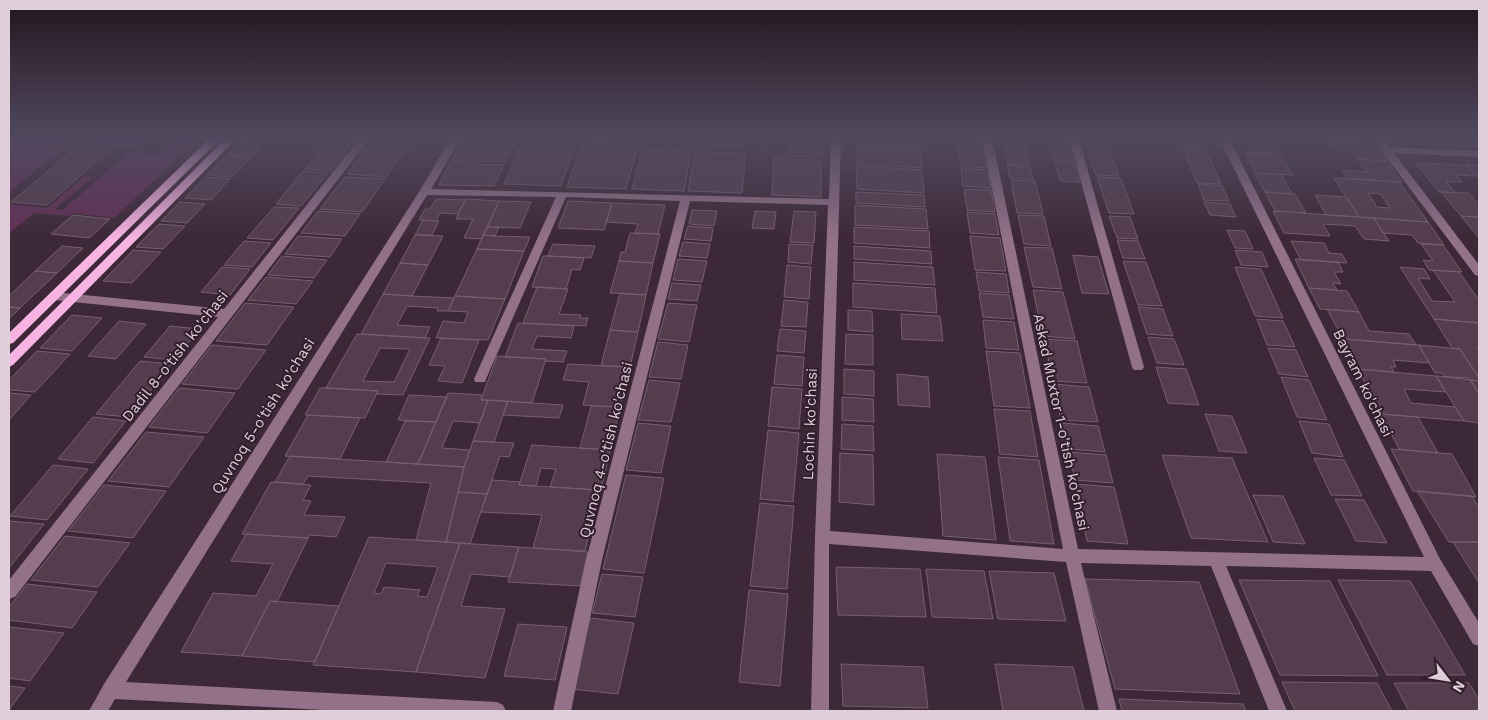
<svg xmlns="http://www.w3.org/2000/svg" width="1488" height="720" font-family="'Work Sans',sans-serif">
  <rect width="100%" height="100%" fill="#3d2837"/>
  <path fill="#623055" d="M9,138h68l-68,54z
    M94,138h53l-11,10 -49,-4z
    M180,138h20l-86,80 -41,-5 -3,3 -36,-3 -25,20v-29l38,4 38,-32 8,1 -38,32 8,1 65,-57 33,3z"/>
  <path fill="#543d4d" stroke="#775f6f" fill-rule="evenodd" d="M244,138h24l-4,5 -23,-2z
    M331,138l24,1 -25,32 -25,-2z
    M375,138h38l-6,8 -36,-2z
    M464,138l52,2 -11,22 -53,-1z
    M525,138h54l-2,5 -54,-2z
    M591,138h51l-2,7 -50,-2z
    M708,138h31l-1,9 -31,-1z
    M789,138h35v16l-35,-2z
    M857,138h62l2,12 -64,-3z
    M957,138h25l5,30 -26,-2z
    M1182,138h20l4,12 -20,-2z
    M1243,138h23l9,17 -24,-2z
    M1318,138l36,2 -2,-2h22l5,8 -58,-4z
    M1385,138h29l6,7 -31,-1z
    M1419,138h32l8,8 -34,-1z
    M1455,138h24v9l-16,-1z
    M1002,139l21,1 6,25 -21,-1z
    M1085,141l21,1 13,34 -23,-1z
    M1049,142l19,1 6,18 -20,-1z
    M1328,142l48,3 11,16 -29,-2 -6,-9 -20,-1z
    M239,143l23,2 -10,11 -24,-1z
    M522,144l53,2 -14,40 -57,-2z
    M368,146l38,3 -20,28 -39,-3z
    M581,146l56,2 -11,41 -59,-2z
    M77,147l33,3 -63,55 -36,-3z
    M642,149l49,1 -7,41 -52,-2z
    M857,149l64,3 1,16 -65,-4z
    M1184,150l23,2 14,32 -24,-1z
    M695,152l51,1 -4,40 -54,-2z
    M1245,153l36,2 12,20 -38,-2z
    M774,155l47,1v41l-49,-2z
    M226,156l24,2 -18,19 -25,-2z
    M1358,159l29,2 15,21 -55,-4 -5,-8 24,2z
    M1055,162l19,1 6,19 -20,-1z
    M450,163l54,2 -10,21 -55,-1z
    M1415,163l52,2 10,11 -21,-1 6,7h-16l10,11 -17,-1z
    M1466,164l13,1v14l-2,-3z
    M1007,165l23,2 3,12 -23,-1z
    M856,166l66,4 2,23 -67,-4z
    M961,168l27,2 3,18 -28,-2z
    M303,171l25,2 -27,33 -25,-2z
    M1255,173l27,2 10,19 -27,-2z
    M205,177l25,2 -19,21 -26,-2z
    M345,177l40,2 -23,33 -42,-3z
    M1097,177l24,1 13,36 -25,-1z
    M1334,178l65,4 29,40 -69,-5zM1368,193l13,1 9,14 -13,-1z
    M1011,180l24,1 8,33 -26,-1z
    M1198,184l24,2 7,15 -25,-1z
    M964,189l27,1 4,22 -28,-2z
    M856,192l68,3 1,12 -69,-4z
    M1265,192l30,2 11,19 -31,-2z
    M1441,192l28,1 10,12v12l-18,-1z
    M1315,195l31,2 13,20 -33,-2z
    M436,199l29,1 -7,14 -18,-1 -4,8 -17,-1 6,-11h5z
    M466,199l33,2 -17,38 -18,-1 9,-19h-17z
    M499,201l32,1 -11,26 -33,-1z
    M568,201l44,2 -8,27 -46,-2z
    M180,202l25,2 -18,19 -26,-2z
    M1204,202l26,2 6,13 -26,-2z
    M612,203l53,2 -7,29 -23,-1 3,-9 -32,-2z
    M855,205l71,4 2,20 -73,-4z
    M274,207l25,1 -26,32 -26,-2z
    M692,210l25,1 -3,15 -25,-2z
    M318,211l42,3 -15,22 -44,-3z
    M755,211l21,1 -2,17 -22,-1z
    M794,211l22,1 -2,31 -24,-1z
    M1273,211l101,7 15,23 -25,-2 -9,-13 -32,-2 7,12 -46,-3z
    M967,212l28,2 4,21 -29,-2z
    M73,215l37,4 -21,19 -38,-4z
    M1018,215l26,1 7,30 -27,-2z
    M1109,216l21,1 8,22 -21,-1z
    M1461,216l18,1v21z
    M1374,218l54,4 16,23 -26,-2 -6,-8 -29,-2z
    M423,220l16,1 -7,14h-17z
    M159,224l26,2 -22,23 -27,-2z
    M688,226l25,2 -2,13 -27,-2z
    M487,227h12l-4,9 -12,-1z
    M854,227l75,4 1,17 -76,-5z
    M1227,230l18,1 8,18 -18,-1z
    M630,233l30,1 -7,29 -34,-2 2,-9h4z
    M415,235l28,1 -15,29 -28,-2z
    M483,235l12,1 35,1 -6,14 -47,-2z
    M298,236l44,3 -12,18 -45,-3z
    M970,236l30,2 6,33 -31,-1z
    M1117,240l21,1 7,18 -22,-1z
    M244,241l27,2 -19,24 -28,-2z
    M1291,241l33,2 5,10 13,1 5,9 -46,-3z
    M683,242l27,2 -3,14 -28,-2z
    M553,244l42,2 -4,12 -43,-2z
    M789,244l24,1 -2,19 -23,-2z
    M1421,244l22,1 19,27 -33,-2 -6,-10 10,1z
    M62,246l21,2 -26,25 -22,-2z
    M854,246l77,5 1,13 -78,-5z
    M1024,247l28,1 10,41 -29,-2z
    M477,249l47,2 -19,48 -50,-3z
    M133,250l28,2 -29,31 -29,-2z
    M1235,250l27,2 6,15 -27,-2z
    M1073,255l25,2 11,37 -27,-1z
    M282,256l45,4 -13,18 -46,-3z
    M543,256h5l36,2 -4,12 -8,-1 -6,20 -34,-2z
    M678,259l29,2 -5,21 -29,-2z
    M1295,259l43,3 5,10h-9l7,12 -8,-1 4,7 -28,-2z
    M619,261l34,2 -7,32 -36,-2z
    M1123,261l23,1 16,44 -24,-1z
    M854,262l79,5 2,18 -81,-5z
    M400,263l28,2 -16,31 -29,-2z
    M787,265l24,2 -2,32 -25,-2z
    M222,267l28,2 -20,26 -29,-3z
    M1235,267l26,2 22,49 -28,-2z
    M1400,267l24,2 6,10 -12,-1 14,23 23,1 -22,-32 26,2 20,28v23l-45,-4z
    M35,271l22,2 -37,35 -11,-1v-11z
    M976,272l30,2 3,19 -30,-2z
    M266,277l47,4 -17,23 -48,-4z
    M672,283l29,2 -4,16 -29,-2z
    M853,283l82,5 2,25 -84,-6z
    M537,287l31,2 -9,25 22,1 -1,3h8l-2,8 -63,-3z
    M1309,288l38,3 12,21 -39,-3z
    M1033,290l30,2 12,47 -32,-3z
    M620,293l26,2 -8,37 -28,-2z
    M979,293l30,2 5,24 -31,-2z
    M383,294l29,2 42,2 -6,13h-11l1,-3 -31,-2 -10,19 33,2 -5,11 -64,-4z
    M455,296l50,3 -17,41 -52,-2 7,-17 21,2 4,-11 -20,-1z
    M784,300l24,2 -2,25 -25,-1z
    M245,303l49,4 -27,38 -51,-4z
    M668,303l29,2 -8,37 -31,-3z
    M9,307l11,1 -11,11z
    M1138,307l25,2 10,27 -26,-2z
    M1327,309l32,3 10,19 40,3 7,11 -73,-6z
    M848,310l24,1 1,21 -25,-2z
    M901,314l39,2 3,25 -41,-2z
    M72,315l30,3 -30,33 -32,-3z
    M1257,319l26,2 12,26 -28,-2z
    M1434,319l45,4v25h-2l2,3v27l-19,-29 -8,-1z
    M983,320l31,2 5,28 -33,-2z
    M119,321l27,3 -30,35 -28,-3z
    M518,323l56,3 -3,12 -34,-2 -5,13 35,2 -4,11 -18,-1 1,-2 -41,-2z
    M170,326l29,3 -25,31 -30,-3z
    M780,329l26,2 -2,22 -27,-2z
    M610,330l28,2 -8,35 -29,-1z
    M357,334l73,4 -27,57 -26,-1 1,-3 -52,-3zM380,348l30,1 -16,33 -31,-1z
    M846,334l27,1v30l-28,-1z
    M1148,337l26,2 10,26 -27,-2z
    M441,338l38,2 -17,43 -24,-2 7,-15 -16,-1z
    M1044,339l33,2 10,42 -34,-2z
    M1343,339l76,6 10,18 -36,-3 3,7h-5l3,5 -35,-3z
    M658,342l30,3 -7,34 -32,-2z
    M212,345l54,5 -28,39 -56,-5z
    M1419,345l41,4 19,29v3l-34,-4 -2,-4h-8z
    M1268,348l28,2 12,27 -29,-3z
    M37,351l33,3 -35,38 -26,-2v-10z
    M986,351l34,2 10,55 -36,-2z
    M777,355l27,2 -2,29 -28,-2z
    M497,356l49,3 -14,44 -51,-3z
    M140,361l32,3 -43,53 -33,-3z
    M568,364l62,3 -10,40 -37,-2 6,-23 -26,-2z
    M1156,367l30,2 13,36 -31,-2z
    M844,369l30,2v25l-30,-2z
    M1358,369l78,7 10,16 -42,-3 7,14 44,4 9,14 -83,-7z
    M897,374l31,3 2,30 -32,-2z
    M1436,376l33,2 10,16v29l-15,-2z
    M1281,377l28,3 18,40 -30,-3z
    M649,380l31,3 -9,39 -33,-2z
    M1471,380l8,1v13z
    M1053,384l36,3 9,35 -37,-2z
    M772,387l30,2 -3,40 -31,-3z
    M179,388l56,5 -28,40 -58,-6z
    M320,388h6l52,3 -13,27 -60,-3z
    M9,393l22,2 -22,25z
    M448,393l34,2 -1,5h7l-8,23 -27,-2 -11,27 28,2 -6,17 -46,-3z
    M409,395l38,2 -11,25 -38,-2z
    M842,397l31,2 1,23 -32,-2z
    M488,400l20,1 -14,41 -21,-1z
    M508,401l24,2 31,2 -4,13 -56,-3z
    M591,406l29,1 -10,43 -30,-2z
    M994,409l36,2 8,46 -38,-3z
    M1205,414l27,2 15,37 -28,-2z
    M1381,414l37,3 20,36 -39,-4z
    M308,415l52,3 -20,41 -55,-3z
    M93,417l33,4 -33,42 -35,-4z
    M405,421l31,1 -18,42 -32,-2z
    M1299,421l30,3 14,33 -31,-4z
    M638,423l33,3 -10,47 -35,-3z
    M1062,423l36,3 7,26 -38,-3z
    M842,424l31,2 1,25 -33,-2z
    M768,430l31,3 -6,69 -33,-3z
    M146,432l58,5 -35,50 -61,-6z
    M473,441l41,2 -5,14 -9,-1 -13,38 -29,-2 6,-25z
    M532,445l78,5 -9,40 -51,-3 6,-18 -15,-1 -5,18 -17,-1z
    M1391,449l61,5 24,43 -63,-6z
    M1069,452l37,3 7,28 -38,-3z
    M840,453l33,2 1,50 -35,-3z
    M937,454l48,3 11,83 -53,-4z
    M1162,455l70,3 36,84 -77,-4z
    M290,456l174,11 -18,75 -30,-2 15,-57 -123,-7 -5,8 -28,-2z
    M998,457l41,3 15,84 -44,-3z
    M1314,458l30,2 18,36 -31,-1z
    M53,465l35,4 -41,51 -37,-4z
    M626,475l38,3 -20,95 -41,-4z
    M492,480l28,2 -1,3 80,5 -14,61 -52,-3 9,-33 -61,-3z
    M271,482l40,3 -8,15 8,1 -7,14 41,2 -9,20 -26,-2 -2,3 -66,-4z
    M1075,484l39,3 14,57 -41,-3z
    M104,485l62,6 -33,47 -65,-7z
    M1417,491l55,5 7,12v34h-30z
    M458,492l29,2 -17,50 -24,-2z
    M1253,495l30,1 22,48 -32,-2z
    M1335,499l29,1 23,43 -31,-2z
    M760,503l34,3 -7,83 -37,-3z
    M9,521l35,3 -35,44z
    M246,534l62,4 -31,64 -7,-1 -28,55 -61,-4 32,-59 43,3 17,-32 -42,-3z
    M65,536l65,7 -32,44 -67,-7z
    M369,537l91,6 -44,129 -103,-7zM386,563l52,4 -11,30 -10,-1 3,-6 -36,-3 -3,7 -7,-1z
    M1453,542h26v41z
    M460,543l59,4 -9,30 -39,-3 -10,32 44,3 -20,69 -69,-6z
    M519,547l69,5 -8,34 -72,-4z
    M836,567l84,2 6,48 -88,-2z
    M926,569l58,2 9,48 -61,-2z
    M989,571l65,2 12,48 -68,-2z
    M602,574l41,3 -8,40 -43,-4z
    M1085,579l114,3 41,112 -125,-5z
    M1239,580l91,1 48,95 -98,-1z
    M1338,580l72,1 55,94h-78z
    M27,584l70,8 -25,36 -63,-8v-13z
    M749,590l39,4 -8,92 -41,-4z
    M270,601l69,5 -24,56 -73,-6z
    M590,618l44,5 -16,71 -46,-5z
    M518,624l49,3 -12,53 -51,-4z
    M9,627l55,6 -34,48 -21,-3z
    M841,664l82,3 5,41 -85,-2z
    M995,664l78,3 11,44h-81z
    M1282,682l95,1 15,28h-97z
    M1394,683h75l10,17v11h-70z
    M9,686l16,2 -16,22z
    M1119,699l124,5 3,7h-124z"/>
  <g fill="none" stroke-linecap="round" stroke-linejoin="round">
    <path fill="#937289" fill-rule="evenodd" d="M360,138h10l-355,459 -6,2v-19l209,-263 -164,-17 -6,-4 2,-3 4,-1 170,17z
      M451,138h10l-30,51 398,10 2,-61h10l-11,393 233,18 -81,-411h10l86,411 346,8 -205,-419h10l211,421 39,64v23l-6,-2 -42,-73 -205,-5 61,145h-18l-58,-145 -130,-3 36,148h-18l-33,-149 -237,-18v167h-18l4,-174 13,-332 -138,-4 -88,359 -31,151h-18l33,-151 94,-359 -114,-4 -80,182 -1,3h-10l-1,-3 82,-182 -129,-2 -301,487 371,20 6,3 3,6h-164l-227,-12 -7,12h-19l15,-27 315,-492z
      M1059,138h18l2,2 65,227 -2,3h-8l-2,-3 -62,-225z
      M1372,138h10l7,9 90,4v6l-85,-4 85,112v11l-4,-1z"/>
    <path fill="#f7b4e3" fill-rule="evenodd" d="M210,138h11l-208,205 -4,1v-11z
      M226,138h11l-224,227 -4,2v-12z"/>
  </g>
  <linearGradient id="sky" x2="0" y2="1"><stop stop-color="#22161e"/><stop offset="0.58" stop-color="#51485e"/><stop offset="1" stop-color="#51485e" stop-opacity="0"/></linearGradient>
  <rect width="1488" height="239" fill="url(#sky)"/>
  <g text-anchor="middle" stroke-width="4" stroke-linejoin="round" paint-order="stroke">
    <g font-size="15" fill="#decfd9" stroke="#331e2d">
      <text transform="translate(175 356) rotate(-52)" y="5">Dadil 8-o'tish ko'chasi</text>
      <text transform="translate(1363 383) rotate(64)" y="5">Bayram ko'chasi</text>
      <text transform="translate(263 416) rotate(-58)" y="5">Quvnoq 5-o'tish ko'chasi</text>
      <text transform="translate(1061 422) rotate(78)" y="5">Askad Muxtor 1-o'tish ko'chasi</text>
      <text transform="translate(810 424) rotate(-88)" y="5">Lochin ko'chasi</text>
      <text transform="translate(606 450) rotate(-76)" y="5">Quvnoq 4-o'tish ko'chasi</text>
    </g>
  </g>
  <rect width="1488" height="720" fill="none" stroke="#decfd9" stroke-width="20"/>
  <g transform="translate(1448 680) rotate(121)" stroke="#331e2d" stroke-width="4" paint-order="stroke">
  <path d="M0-4L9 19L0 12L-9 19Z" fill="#decfd9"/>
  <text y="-8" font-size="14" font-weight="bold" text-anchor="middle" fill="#decfd9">N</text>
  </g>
</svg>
